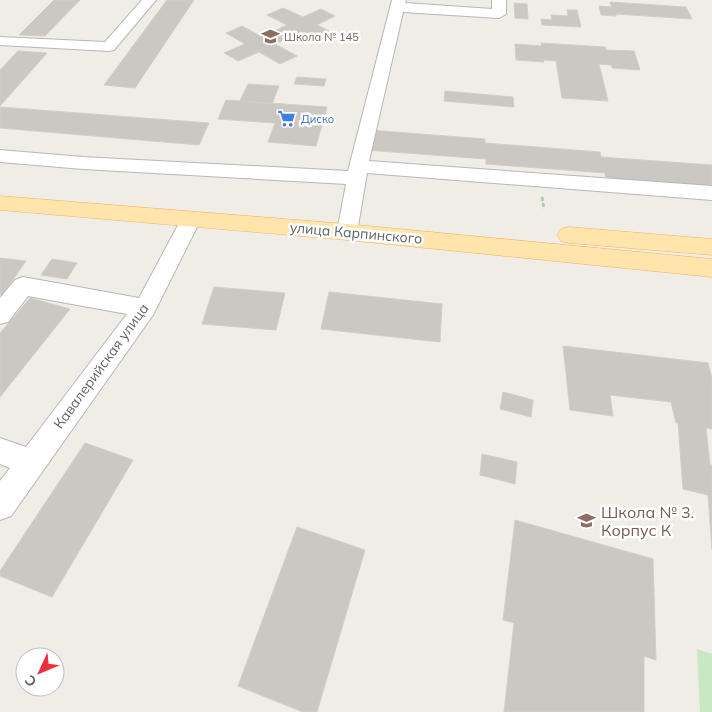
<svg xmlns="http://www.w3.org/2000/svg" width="712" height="712" font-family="Mulish,sans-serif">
  <rect width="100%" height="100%" fill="#f0ece6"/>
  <path fill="#c8e8c3" d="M697,649l15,5v58h-12z"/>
  <path fill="#cbc7c2" stroke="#d5cdc4" d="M54,0h26l-35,36 -26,-1z
    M167,0h27l-59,88 -31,-3z
    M610,2l76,5 6,12 -76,-5v2l-15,-1 -2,-9 13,1z
    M514,3l13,1 1,15 -13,-1z
    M283,8l20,9 18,-8 14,7 -18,9 21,10 -15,8 -22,-11 -26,12 22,12 -17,8 -21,-12 -21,9 -14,-8 21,-9 -19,-11 16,-7 20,11 25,-12 -20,-10z
    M567,10h10l4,17 -39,-2 -1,-6 11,1 -1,-5 17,1z
    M541,43l64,4 1,3 28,1 6,19 -28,-2v-3l-13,-1 9,37 -46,-3 -6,-37 -13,-1 1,2 -28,-2 -1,-16 27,2z
    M18,51l29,2 -47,53v-36z
    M297,77l29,2 -2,7 -30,-2z
    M248,84l31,2 -7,18 -32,-3z
    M445,91l68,6 1,10 -70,-6z
    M226,100l101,7 -11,39 -48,-4 7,-19 -57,-4z
    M0,107l209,16 -10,22 -199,-17z
    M369,130l116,9v4l115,9 1,5 111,8v22l-106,-8 -1,-6 -119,-9v-5l-120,-9z
    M0,258l26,3 -24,34 -2,-1z
    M52,259l25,4 -10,16 -26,-4z
    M214,287l71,6 -9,37 -74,-6z
    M329,292l113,12 -2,38 -119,-13z
    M30,298l40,11 -70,88v-64z
    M563,346l145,17 4,15v51l-6,-1 4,37h2v84l-4,-54 -25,-6 -5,-66h-2l-5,-21 -61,-7 3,21 -43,-6z
    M503,392l30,8 -2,17 -31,-8z
    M85,443l48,17 -81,137 -52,-21v-5z
    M482,454l35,8 -2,22 -35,-9z
    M515,520l138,39 3,101 -12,-4v56h-140l10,-89 -11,-3z
    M297,527l68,23 -48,162h-14l-65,-26z"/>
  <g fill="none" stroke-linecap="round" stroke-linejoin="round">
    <defs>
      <path id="minor" d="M142,0h14l-42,50 -5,1 -109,-6v-8l105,5z
        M392,0h14l-1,3 87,6v-9h14v14l-7,4 -96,-6 -34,149 343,25v14l-345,-27 -10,59 -3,5 -7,2 -7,-2 -3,-5 9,-48 -263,-15 -83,-7v-12l83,7 265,14z
        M191,212l7,2 3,5 -48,96 -142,201 -11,4v-39l10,-13 -10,-4v-26l26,9 101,-133 -99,-18 -20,26 -8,2v-26l15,-18 8,-3 116,21 45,-84z"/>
      <path id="major" d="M0,196l347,28 365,35v18l-365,-37 -347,-30z
        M569,227l143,12v16l-143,-12 -8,-2 -4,-6 4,-6z"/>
    </defs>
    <use href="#minor" stroke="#b4b8bb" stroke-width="2"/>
    <use href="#major" stroke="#f3b35c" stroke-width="1"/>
    <path stroke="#9fcea5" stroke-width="2.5" stroke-dasharray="4 2" stroke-linecap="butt" d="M542,197l2,12"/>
    <use href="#minor" fill="#fff" fill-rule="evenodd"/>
    <use href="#major" fill="#ffe5ac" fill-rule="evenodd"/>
  </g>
  <defs>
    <symbol id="school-bare" viewBox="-9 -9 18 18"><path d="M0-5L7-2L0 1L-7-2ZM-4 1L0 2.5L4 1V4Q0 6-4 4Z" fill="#8d6e63" stroke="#fff" stroke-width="2.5" paint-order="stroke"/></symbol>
    <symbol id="supermarket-bare" viewBox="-9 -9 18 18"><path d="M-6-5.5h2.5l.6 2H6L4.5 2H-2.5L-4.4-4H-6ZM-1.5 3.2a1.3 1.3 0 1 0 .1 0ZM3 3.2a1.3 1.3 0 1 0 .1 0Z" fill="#3f7fe0" stroke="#fff" stroke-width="2.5" paint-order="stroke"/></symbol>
  </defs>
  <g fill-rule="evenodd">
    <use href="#school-bare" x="258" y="24" width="25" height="25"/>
    <use href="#supermarket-bare" x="274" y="106" width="25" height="25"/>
    <use href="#school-bare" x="574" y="508" width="25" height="25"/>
  </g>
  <g text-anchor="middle" stroke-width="5" stroke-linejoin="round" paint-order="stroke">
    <g font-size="11" fill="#785e54" stroke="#fff" text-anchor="start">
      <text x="284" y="41">Школа № 145</text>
    </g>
    <g font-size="11" fill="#366cbe" stroke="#fff" text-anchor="start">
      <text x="301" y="123">Диско</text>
    </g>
    <g font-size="14" fill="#5e6367" stroke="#fff">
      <text transform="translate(356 233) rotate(5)" y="5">улица Карпинского</text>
      <text transform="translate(101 366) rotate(-54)" y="5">Кавалерийская улица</text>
    </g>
    <g font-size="16" fill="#785e54" stroke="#fff" text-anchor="start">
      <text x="601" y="518">Школа № 3.<tspan x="601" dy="18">Корпус К</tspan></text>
    </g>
  </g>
  <g transform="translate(40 672) rotate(226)"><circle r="24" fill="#ffffff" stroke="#bfc1c2"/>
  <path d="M0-4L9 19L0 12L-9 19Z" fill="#ec313e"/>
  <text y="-8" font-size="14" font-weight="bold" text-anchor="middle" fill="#5e6367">С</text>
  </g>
</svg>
